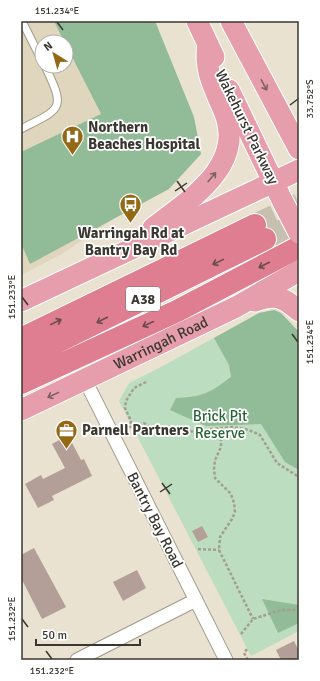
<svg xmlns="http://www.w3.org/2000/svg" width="320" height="681" font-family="Signika,sans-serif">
  <rect width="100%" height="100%" fill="#eae2d0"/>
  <path fill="#e0d6bd" d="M21,21h33l10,21h-22v24h24v-21l77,154 -81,55 -41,21z"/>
  <path fill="#bdddc0" d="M274,310l7,3 18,19v299l-48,25 -132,-255 10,-18 30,-15 100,-55z"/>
  <path fill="#92bb97" d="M54,21h101l39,96 7,37 -32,35 -139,75 -9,-21v-91l80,-38 -35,-69v-3h-2z
    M274,310l7,3 18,19v138l-14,-8 -24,-38 -55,2 -36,-16 6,-12c26,-1 34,-5 55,-21l-2,-12 -15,-27 45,-25z
    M262,599l37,6v18l-21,10z"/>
  <path fill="#b39f97" d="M68,435l13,25 3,-1 8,17 -40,20 2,4 -16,8 -13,-24 16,-9 2,4 22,-11 -13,-24z
    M202,526l6,11 -10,5 -6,-11z
    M34,548l32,59 -24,12 -21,-41v-23z
    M137,570l9,18 -23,13 -10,-19z
    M294,641l5,10v9h-18l-5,-10z"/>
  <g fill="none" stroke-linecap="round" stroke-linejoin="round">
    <path stroke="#c7c0b0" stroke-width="22" stroke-dasharray="22 11" stroke-linecap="butt" d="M255,225l44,-21
      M265,239l34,-17"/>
    <defs>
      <path id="service" d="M22,21l20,40
        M21,129c41,-21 45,-19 24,-63"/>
      <path id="minor" d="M85,380l141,280
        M77,660l119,-60"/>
      <g id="primary">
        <path d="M197,21l17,36"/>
        <path d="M231,21l68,128"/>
        <path d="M229,90l50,104"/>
        <path d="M153,228c36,-28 94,-63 71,-117 -10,-24 -20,-40 -16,-67"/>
        <path d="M21,301l278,-131"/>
        <path d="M255,301c21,-7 27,-5 44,10"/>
        <path id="s1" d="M21,410l215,-103 63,-36"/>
      </g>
      <path id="trunk" d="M21,339l234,-114
        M21,360l244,-121
        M21,383l156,-72 122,-64"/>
    </defs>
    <use href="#service" stroke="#a09a89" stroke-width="9"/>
    <use href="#minor" stroke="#a09a89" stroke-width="15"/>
    <use href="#primary" stroke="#fff" stroke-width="23"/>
    <use href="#trunk" stroke="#fff" stroke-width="24"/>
    <path stroke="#a49e90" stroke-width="2.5" stroke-dasharray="3 2" stroke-linecap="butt" d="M146,382l-12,6 -8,13 -1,7 6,13 -1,6 14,-4 7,6 18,5 52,-6 12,-1 16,3 11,5 17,28 22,14
      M221,428v19l-6,13 -1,9 1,9 16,16 3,9 1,9 -3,7 -12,18 -1,13 34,69
      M198,549l21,1
      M241,634l12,-15 28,-9h18
      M248,660l-4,-7 4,-5"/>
    <use href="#service" stroke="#fff" stroke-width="7"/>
    <use href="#minor" stroke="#fff" stroke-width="13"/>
    <use href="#primary" stroke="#e69eac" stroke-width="21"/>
    <use href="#trunk" stroke="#de7e90" stroke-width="22"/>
    <defs>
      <path id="primary-bridge" d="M281,198l18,35"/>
    </defs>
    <use href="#primary-bridge" stroke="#fff" stroke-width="23" stroke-linecap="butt"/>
    <use href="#primary-bridge" stroke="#e69eac" stroke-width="21"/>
  </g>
  <defs><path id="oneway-shaft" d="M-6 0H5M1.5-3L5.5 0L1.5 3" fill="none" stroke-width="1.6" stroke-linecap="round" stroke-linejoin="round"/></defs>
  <g stroke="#7f6062">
    <use href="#oneway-shaft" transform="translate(264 85) rotate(62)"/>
    <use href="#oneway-shaft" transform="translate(212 177) rotate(-50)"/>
    <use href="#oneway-shaft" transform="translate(53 395) rotate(155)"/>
  </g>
  <g stroke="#6b4c4d">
    <use href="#oneway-shaft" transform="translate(218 262) rotate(154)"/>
    <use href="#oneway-shaft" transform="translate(264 265) rotate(153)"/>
    <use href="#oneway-shaft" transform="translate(102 320) rotate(153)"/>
    <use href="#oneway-shaft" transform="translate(56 322) rotate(-26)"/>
    <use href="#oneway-shaft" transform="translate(148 324) rotate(155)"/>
  </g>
  <path fill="none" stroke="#3a3730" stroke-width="1.5" d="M57,22l6,8M290,105l8,-6M177,181l8,11M175,191l12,-8M22,297l6,8M292,334l6,8M162,483l8,11M160,492l12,-8M22,619l6,8M46,651l6,8"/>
  <defs>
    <symbol id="hospital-pin" viewBox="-11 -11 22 30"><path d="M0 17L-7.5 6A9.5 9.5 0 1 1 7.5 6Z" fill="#946915" stroke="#fff"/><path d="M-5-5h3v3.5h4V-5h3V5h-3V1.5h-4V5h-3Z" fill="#fff"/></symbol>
    <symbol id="bus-pin" viewBox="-11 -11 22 30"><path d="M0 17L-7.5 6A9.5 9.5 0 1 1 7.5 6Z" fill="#946915" stroke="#fff"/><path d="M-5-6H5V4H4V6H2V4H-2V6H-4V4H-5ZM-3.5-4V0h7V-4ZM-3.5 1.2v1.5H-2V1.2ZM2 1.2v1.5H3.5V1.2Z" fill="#fff"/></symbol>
    <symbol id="office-pin" viewBox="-11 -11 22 30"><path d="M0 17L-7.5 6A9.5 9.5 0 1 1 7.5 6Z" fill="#946915" stroke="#fff"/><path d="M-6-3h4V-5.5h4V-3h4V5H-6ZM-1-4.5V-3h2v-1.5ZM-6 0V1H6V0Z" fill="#fff"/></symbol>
  </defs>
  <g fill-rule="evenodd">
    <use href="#hospital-pin" x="60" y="124" width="25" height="34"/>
    <use href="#bus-pin" x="118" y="192" width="25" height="34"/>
    <use href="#office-pin" x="54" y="418" width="25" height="34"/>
  </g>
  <g text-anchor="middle" stroke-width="3.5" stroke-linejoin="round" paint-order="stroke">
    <rect fill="#fff" stroke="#75736e" stroke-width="1" x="126" y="287" width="34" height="24" rx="3"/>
    <g font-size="14" font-weight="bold" fill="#3a3730">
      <text x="143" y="304">A38</text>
    </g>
    <g font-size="15" font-weight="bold" fill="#3a3730" stroke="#fff" text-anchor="start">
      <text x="88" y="132">Northern<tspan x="88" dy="17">Beaches Hospital</tspan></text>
      <text x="131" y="238" text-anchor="middle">Warringah Rd at<tspan x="131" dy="17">Bantry Bay Rd</tspan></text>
      <text x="82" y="435">Parnell Partners</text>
    </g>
    <g font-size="15" fill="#3a3730" stroke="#fff">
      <text transform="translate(247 127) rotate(64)" y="5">Wakehurst Parkway</text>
      <text dy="5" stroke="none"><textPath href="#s1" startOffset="155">Warringah Road</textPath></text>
      <text transform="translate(155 520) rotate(63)" y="5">Bantry Bay Road</text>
    </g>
    <g font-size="15" fill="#286334" stroke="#fff">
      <text x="220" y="421">Brick Pit<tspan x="220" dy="17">Reserve</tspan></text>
    </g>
  </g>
  <rect width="320" height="681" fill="none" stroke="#ffffff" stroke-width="44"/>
  <g transform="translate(54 54) rotate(323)"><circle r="19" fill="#ffffff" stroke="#b0afac"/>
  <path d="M0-3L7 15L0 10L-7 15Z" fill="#946915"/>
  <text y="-6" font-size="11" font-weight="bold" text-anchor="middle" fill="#3a3730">N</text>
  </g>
  <path d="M36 639v6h104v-6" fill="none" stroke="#3a3730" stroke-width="2"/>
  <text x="42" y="639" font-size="12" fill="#3a3730" stroke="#ffffff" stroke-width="3" paint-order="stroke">50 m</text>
  <rect x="22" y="22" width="276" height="637" fill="none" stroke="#3a3730" stroke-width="1.5"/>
  <g font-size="10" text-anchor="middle" fill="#3a3730">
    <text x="57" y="14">151.234°E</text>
    <text transform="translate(309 99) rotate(-90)" y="4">33.752°S</text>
    <text transform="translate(11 297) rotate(-90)" y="4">151.233°E</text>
    <text transform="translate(309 342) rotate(-90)" y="4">151.234°E</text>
    <text transform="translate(11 619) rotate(-90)" y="4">151.232°E</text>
    <text x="52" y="674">151.232°E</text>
  </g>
</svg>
